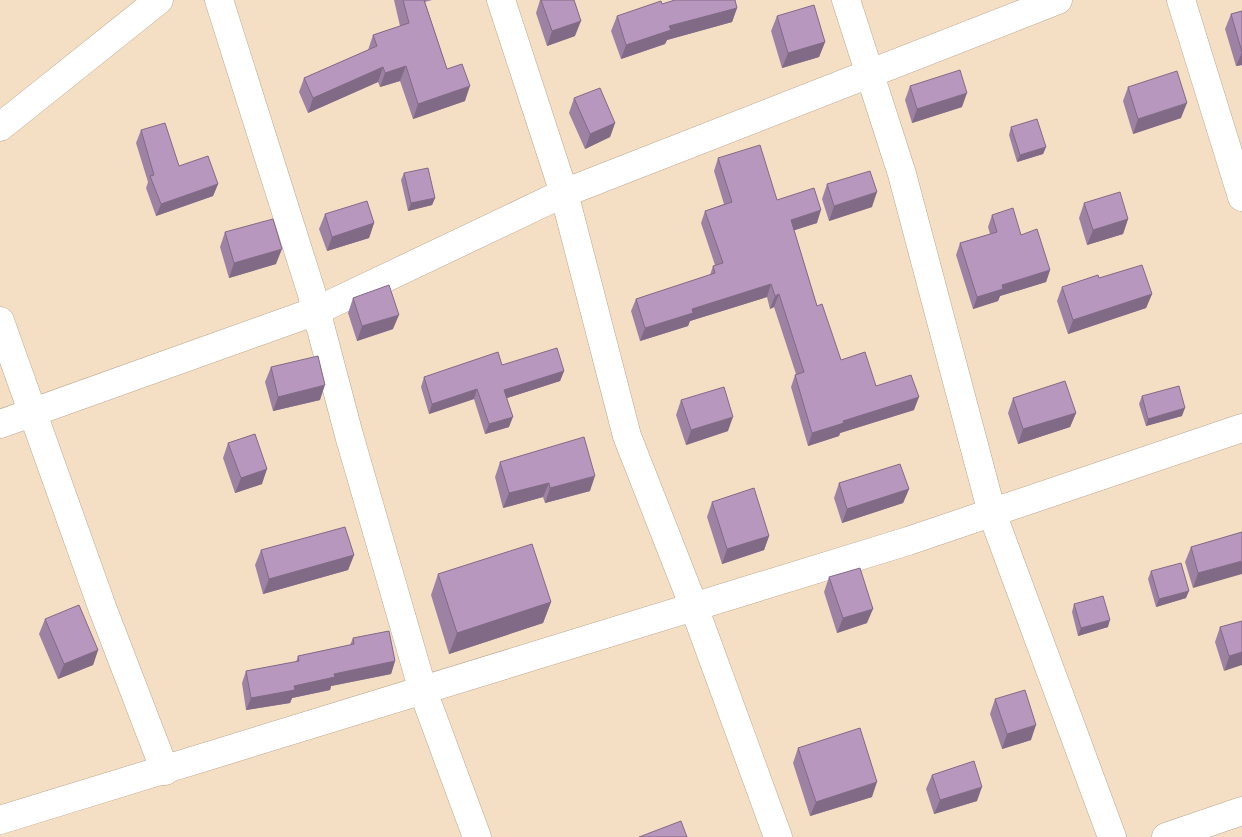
<svg xmlns="http://www.w3.org/2000/svg" width="1242" height="837" font-family="Manrope,sans-serif">
  <rect width="100%" height="100%" fill="#f4dfc5"/>
  <g fill="none" stroke-linecap="round" stroke-linejoin="round">
    <defs>
      <path id="street" d="M219,0l92,291 38,144 74,256 54,146
        M501,0l63,193 63,243 67,171 84,230
        M846,0l56,174 90,339 120,324
        M1181,0l61,197
        M0,127l159,-127
        M0,321l102,286 63,164
        M0,424l316,-113 248,-118 494,-193
        M0,820l908,-279 334,-113
        M1166,837l76,-26"/>
    </defs>
    <use href="#street" stroke="#bba78e" stroke-width="29"/>
    <use href="#street" stroke="#fff" stroke-width="28"/>
  </g>
  <path fill="#9e82a4" d="M394,0h38l-7,2 22,67 18,32 -52,18 -13,-38 -20,6 -2,-5 -70,31 -9,-21 5,-14 64,-28 5,-15 27,-9z
    M540,0h34l1,36 -28,10 -11,-33z
    M662,4l75,4 -5,14 -65,18 -2,4 -44,15 -10,-28 6,-15z
    M1242,11v54l-6,1 -11,-37 6,-15z
    M777,16l48,26 -6,15 -37,11 -11,-37z
    M910,86l52,21 -50,16 -7,-23z
    M1128,87l53,31 -48,16 -10,-33z
    M574,98l41,25 -5,14 -25,12 -16,-36z
    M1011,127l35,20 -3,7 -26,8 -8,-27z
    M141,130l38,36 39,18 -5,12 -57,20 -10,-28 2,-6 -12,-39z
    M718,158l59,42 40,23 -23,7 23,76 24,54 35,26 38,24 -74,23 -1,3 -31,10 -17,-59 4,-12 1,-1 -22,-67 -4,2 -3,-12 -77,24 -2,5 -48,15 -9,-30 5,-12 74,-24 3,-9 2,-1 -14,-42 4,-12 19,-7 -10,-33z
    M404,173l31,25 -3,7 -24,6 -7,-31z
    M827,184l45,23 -43,14 -7,-22z
    M1084,203l44,16 -5,15 -36,11 -8,-27z
    M325,214l49,9 -5,15 -42,13 -8,-22z
    M992,215l58,55 -4,12 -46,14 -2,5 -25,8 -17,-54 4,-12 30,-9 -2,-7z
    M225,232l51,32 -47,14 -9,-31z
    M1099,278l53,16 -6,14 -78,26 -11,-33 5,-14z
    M353,298l40,31 -36,12 -9,-28z
    M502,365l62,6 -4,10 -53,17 2,29 -24,7 -11,-35 -45,15 -8,-27 3,-10z
    M271,367l49,33 -47,11 -8,-29z
    M1142,396l40,20 -36,10 -7,-22z
    M1013,398l63,15 -6,14 -52,17 -10,-31z
    M681,400l47,31 -42,14 -10,-30z
    M228,443l34,41 -27,9 -12,-35z
    M500,462l90,29 -45,12 -2,-6 -40,11 -8,-31z
    M839,483l70,6 -6,14 -61,20 -8,-25z
    M712,502l57,34 -5,14 -42,14 -15,-47z
    M1242,532l-49,56 -8,-26 6,-15z
    M261,550l93,5 -6,15 -85,24 -8,-29z
    M1151,571l35,27 -30,9 -8,-28z
    M438,574l113,28 -8,21 -94,31 -18,-59z
    M829,577l38,46 -30,10 -13,-41z
    M1074,604l34,23 -30,9 -6,-24z
    M45,619l53,31 -5,15 -35,14 -19,-45z
    M1242,621l-18,50 -9,-29 5,-15z
    M353,638l42,23 -4,13 -60,12 -1,4 -38,8 -2,5 -44,7 -4,-27 4,-12 50,-9 2,-6 52,-11z
    M995,699l36,41 -29,9 -12,-35z
    M798,748l74,49 -62,19 -17,-53z
    M932,775l45,26 -43,13 -8,-25z"/>
  <path fill="#816a86" d="M737,8l-5,14 -65,18 -2,4 -44,15 5,-14 43,-19z
    M581,21l-6,15 -28,10 5,-15z
    M825,42l-6,15 -37,11 6,-15z
    M1242,52v13l-6,1z
    M406,66l-6,15 -20,6 5,-14z
    M383,67l-5,15 -70,31 5,-15z
    M470,86l-5,15 -52,18 5,-15z
    M967,93l-5,14 -50,16 5,-14z
    M1187,103l-6,15 -48,16 5,-15z
    M615,123l-5,14 -25,12 5,-15z
    M1046,147l-3,7 -26,8 3,-7z
    M218,184l-5,12 -57,20 5,-12z
    M877,192l-5,15 -43,14 5,-15z
    M435,198l-3,7 -24,6 3,-8z
    M821,210l-4,13 -31,10 5,-13z
    M1128,219l-5,15 -36,11 6,-15z
    M374,223l-5,15 -42,13 5,-14z
    M282,249l-6,15 -47,14 5,-15z
    M1050,270l-4,12 -46,14 -2,5 -25,8 4,-12 25,-12z
    M771,284l-4,13 -77,24 -2,5 -48,15 5,-13 47,-19z
    M779,294l-5,13 -4,2 5,-13z
    M1152,294l-6,14 -78,26 5,-14z
    M399,315l-6,14 -36,12 5,-15z
    M564,371l-4,10 -59,19 3,-10z
    M325,385l-5,15 -47,11 5,-14z
    M477,389l-3,10 -45,15 3,-10z
    M919,397l-5,13 -74,23 -1,3 -31,10 4,-13 31,-12z
    M1185,408l-3,8 -36,10 2,-7z
    M1076,413l-6,14 -52,17 5,-15z
    M513,417l-4,10 -24,7 4,-10z
    M733,417l-5,14 -42,14 5,-15z
    M267,469l-5,15 -27,9 6,-15z
    M595,476l-5,15 -45,12 5,-15z
    M549,483l-6,14 -40,11 6,-15z
    M909,489l-6,14 -61,20 5,-14z
    M769,536l-5,14 -42,14 5,-15z
    M354,555l-6,15 -85,24 6,-15z
    M1242,561v13l-49,14 5,-15z
    M1189,591l-3,7 -30,9 3,-8z
    M551,602l-8,21 -94,31 8,-21z
    M873,609l-6,14 -30,10 6,-15z
    M1110,620l-2,7 -30,9 3,-8z
    M98,650l-5,15 -35,14 6,-15z
    M1242,652v13l-18,6 5,-15z
    M395,661l-4,13 -60,12 -1,4 -38,8 -2,5 -44,7 5,-12 83,-24z
    M1036,725l-5,15 -29,9 5,-15z
    M877,782l-5,15 -62,19 6,-14z
    M982,787l-5,14 -43,13 6,-14z"/>
  <path fill="#b897bf" stroke="#816a86" d="M403,0h21l23,69 15,-5 8,22 -52,18 -12,-38 -21,7 -2,-6 -70,31 -9,-20 73,-32 -4,-11 36,-12z
    M541,0h33l7,21 -29,10z
    M675,0h60l2,8 -68,18 2,4 -45,15 -9,-29 44,-15 1,3z
    M814,5l11,37 -37,11 -11,-37z
    M1242,11v41l-11,-38z
    M960,70l7,23 -50,16 -7,-23z
    M1177,71l10,32 -49,16 -10,-32z
    M600,88l15,35 -25,11 -16,-36z
    M1037,119l9,28 -26,8 -9,-28z
    M165,123l14,43 29,-10 10,28 -57,20 -11,-28 4,-1 -13,-45z
    M760,145l17,55 37,-12 7,22 -30,10 26,86 5,-2 19,56 24,-8 11,34 35,-11 8,22 -76,24 1,2 -32,10 -17,-58 9,-3 -25,-78 -4,2 -4,-12 -79,25 1,4 -48,15 -9,-29 79,-26 -2,-7 10,-3 -18,-52 27,-9 -14,-44z
    M428,168l7,30 -24,5 -7,-30z
    M870,171l7,21 -43,14 -7,-22z
    M1120,192l8,27 -35,11 -9,-27z
    M367,201l7,22 -42,14 -7,-23z
    M1013,208l8,27 16,-6 13,41 -48,15 1,4 -26,8 -17,-54 37,-11 -5,-17z
    M273,219l9,30 -48,14 -9,-31z
    M1142,265l10,29 -79,26 -11,-33 36,-12 1,3z
    M389,285l10,30 -37,11 -9,-28z
    M557,348l7,23 -60,19 9,27 -24,7 -12,-35 -45,15 -8,-27 74,-25 4,13z
    M318,356l7,29 -47,12 -7,-30z
    M1065,381l11,32 -53,16 -10,-31z
    M1179,386l6,22 -37,11 -6,-23z
    M724,387l9,30 -42,13 -10,-30z
    M255,434l12,35 -26,9 -13,-35z
    M584,437l11,39 -45,12 -1,-5 -40,10 -9,-31z
    M900,464l9,25 -62,20 -8,-26z
    M754,488l15,48 -42,13 -15,-47z
    M345,527l9,28 -85,24 -8,-29z
    M1242,532v29l-44,12 -7,-26z
    M532,544l19,58 -94,31 -19,-59z
    M1181,563l8,28 -30,8 -8,-28z
    M860,568l13,41 -30,9 -14,-41z
    M1103,596l7,24 -29,8 -7,-24z
    M79,605l19,45 -34,14 -19,-45z
    M1242,621v31l-13,4 -9,-29z
    M389,631l6,30 -61,13 1,3 -41,9 1,4 -44,8 -5,-27 53,-10 -1,-5 56,-12 -1,-6z
    M1025,690l11,35 -29,9 -12,-35z
    M860,728l17,54 -61,20 -18,-54z
    M974,761l8,26 -42,13 -8,-25z
    M681,821l6,16h-48z"/>
</svg>
